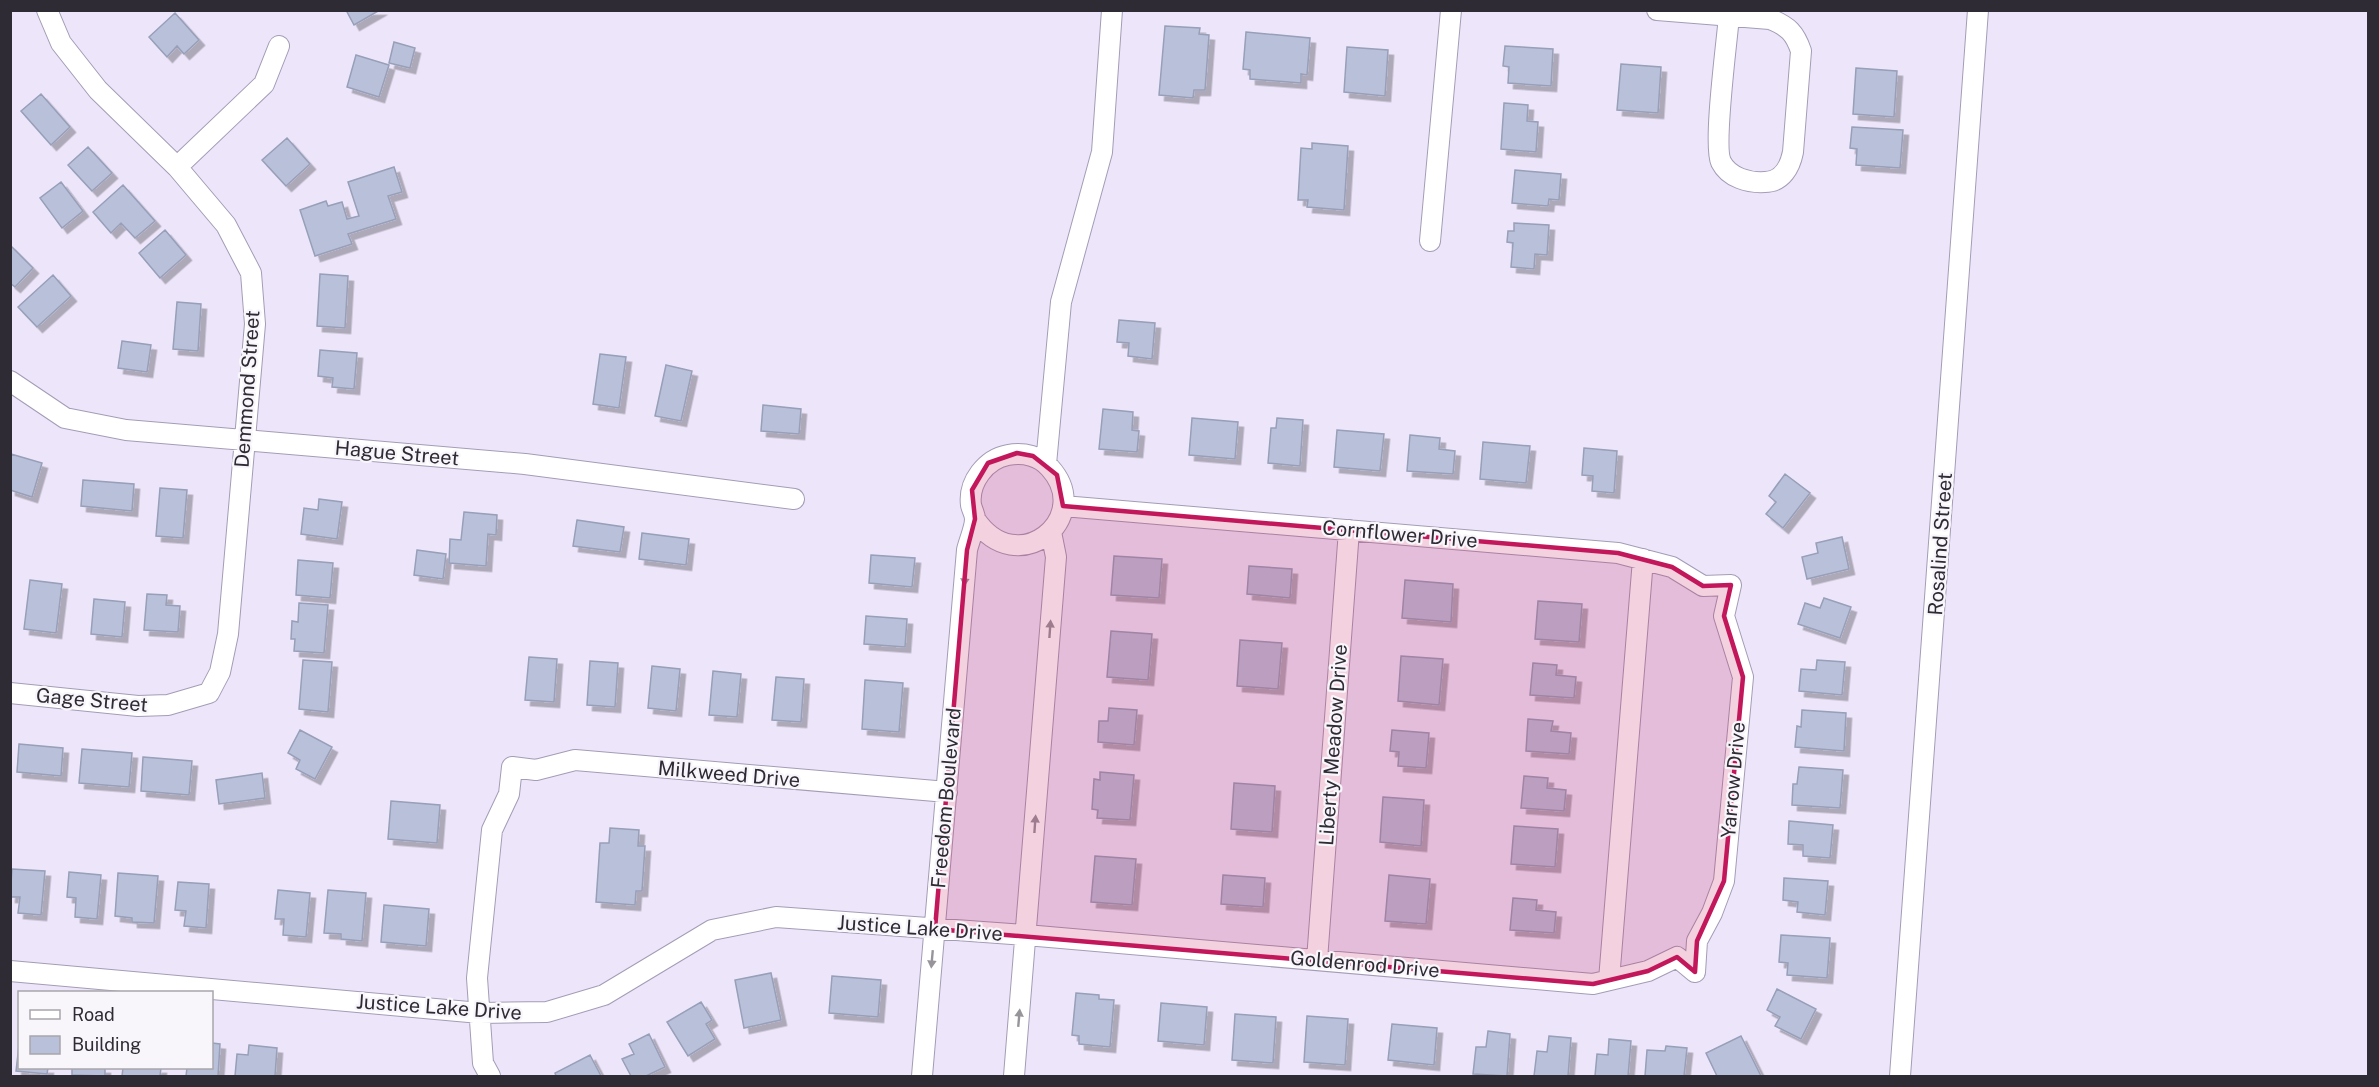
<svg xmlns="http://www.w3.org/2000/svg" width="2379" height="1087" font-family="'Public Sans',sans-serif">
  <defs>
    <filter id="shadow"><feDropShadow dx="5.5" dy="5.5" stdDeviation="0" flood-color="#0004"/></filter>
  </defs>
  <rect width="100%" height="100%" fill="#ede6fb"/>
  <path fill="#b9c0da" stroke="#989fb8" stroke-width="1.5" filter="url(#shadow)" d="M346,10h34l-26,15z
    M175,13l24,27 -15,14 -7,-8 -10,11 -18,-20z
    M1165,26l35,2 -1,6 10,1 -4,55h-11l-1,8 -34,-3z
    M1246,32l64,6 -3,37 -6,-1v9l-51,-4v-9l-7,-1z
    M394,42l21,6 -5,20 -21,-5z
    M1505,46l48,3 -2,37 -43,-3 1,-16 -6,-1z
    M1347,47l41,3 -3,46 -41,-4z
    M356,55l33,10 -10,32 -32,-10z
    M1621,64l40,3 -3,46 -41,-3z
    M1856,68l41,3 -3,46 -41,-3z
    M41,94l29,33 -19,18 -30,-34z
    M1504,103l24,2 -1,16 11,1 -2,30 -35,-3z
    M1852,127l51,3 -3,38 -44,-3 1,-16 -7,-1z
    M287,138l23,26 -24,22 -24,-26z
    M1312,143l36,3 -4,64 -37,-3 1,-7h-10l3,-52 11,1z
    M88,147l24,26 -20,18 -24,-26z
    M394,167l8,25 -14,4 8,23 -48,15 4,10 -37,12 -15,-46 26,-9 2,5 14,-4 5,17 12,-3 -11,-34z
    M1515,170l46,4 -2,26 -10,-1 -1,7 -36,-3z
    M61,182l22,29 -21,17 -22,-30z
    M123,185l32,36 -20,17 -14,-15 -10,10 -18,-21z
    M1514,223l35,2 -2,30 -12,-1 -1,15 -23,-2 2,-24 -6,-1 1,-11h6z
    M165,230l21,25 -26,23 -21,-25z
    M10,245l23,23 -18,19 -5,-4z
    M320,274l28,2 -3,52 -28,-2z
    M53,275l18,21 -34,31 -19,-20z
    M177,302l24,2 -3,47 -25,-2z
    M1119,320l36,3 -3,36 -24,-3 1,-13 -12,-1z
    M122,341l29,4 -4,27 -29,-4z
    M320,350l37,3 -3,36 -22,-2 1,-9 -15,-2z
    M600,354l26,3 -7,51 -26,-4z
    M666,365l26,6 -11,50 -26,-5z
    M763,405l38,4 -2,25 -38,-3z
    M1103,409l30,3 -1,18 7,1 -2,21 -38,-3z
    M1192,418l46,4 -3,37 -46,-4z
    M1277,418l26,2 -3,46 -32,-3 3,-35h5z
    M1337,430l47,4 -4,37 -46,-4z
    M1410,435l30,3 -1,11 16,2 -2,23 -46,-3z
    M1483,442l47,4 -4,37 -46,-4z
    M1584,448l33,3 -3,42 -22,-2 1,-15 -11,-1z
    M11,454l31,9 -10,34 -22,-7z
    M1785,474l25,19 -27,35 -17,-14 10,-12 -7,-6z
    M83,480l51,4 -2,27 -51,-5z
    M160,488l27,2 -4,48 -27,-2z
    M319,499l23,3 -5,37 -36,-5 3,-26 14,2z
    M464,512l33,3 -1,20 -8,-1 -2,32 -37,-3 1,-24 11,1z
    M577,520l47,7 -4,25 -47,-6z
    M642,533l47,6 -3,26 -47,-6z
    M1842,537l7,32 -42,10 -5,-22 16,-4 -2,-10z
    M417,550l29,4 -3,25 -29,-4z
    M871,555l44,3 -3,29 -43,-4z
    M1114,556l48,3 -3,39 -48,-3z
    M298,560l35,3 -3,35 -34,-3z
    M1249,566l43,3 -2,29 -43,-4z
    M30,580l32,4 -6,49 -32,-4z
    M1405,580l48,4 -2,38 -49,-4z
    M147,594l20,1 -1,10 14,1 -2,26 -34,-2z
    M1824,598l27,9 -11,31 -42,-14 7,-21 15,5z
    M94,599l31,3 -3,35 -31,-3z
    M1538,601l44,3 -3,38 -44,-3z
    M299,603l29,2 -4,48 -30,-2 1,-12h-4l1,-18 6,1z
    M866,616l41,3 -2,28 -41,-3z
    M1111,631l41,3 -4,46 -41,-3z
    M1240,640l42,3 -4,46 -41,-3z
    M1401,656l42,3 -4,46 -41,-4z
    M529,657l28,2 -3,43 -29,-2z
    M303,660l29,2 -4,50 -29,-3z
    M1817,660l28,2 -3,33 -43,-4 2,-22 15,1z
    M590,661l28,2 -3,44 -28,-2z
    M1533,663l24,2 -1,10 20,2 -2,21 -44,-3z
    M652,666l28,3 -4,42 -28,-3z
    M713,671l28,3 -4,43 -28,-2z
    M776,677l28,2 -3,43 -29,-2z
    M865,680l38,3 -4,49 -37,-3z
    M1109,708l28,2 -3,35 -36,-3 1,-21h9z
    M1802,710l44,3 -2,38 -49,-4 2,-21 4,1z
    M1528,719l25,2 -2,10 20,2 -2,21 -43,-3z
    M300,730l32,17 -17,32 -19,-10 4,-9 -12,-7z
    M1392,730l37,3 -3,35 -28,-2 1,-14 -9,-1z
    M19,744l44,4 -2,28 -44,-4z
    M82,749l50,4 -3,34 -50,-4z
    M143,757l49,4 -3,34 -48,-4z
    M1799,767l44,3 -3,38 -48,-3 1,-21h4z
    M1100,772l34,3 -4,45 -33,-2 1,-8 -6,-1 2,-30 6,1z
    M262,773l3,25 -46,6 -3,-24z
    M1524,776l24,2 -1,10 19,2 -2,21 -43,-3z
    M1234,783l41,3 -3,46 -41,-3z
    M1383,797l41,3 -3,46 -41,-4z
    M391,801l49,4 -3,38 -49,-4z
    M1789,821l44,4 -3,33 -27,-2v-11l-15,-1z
    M1514,826l44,3 -3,38 -44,-3z
    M610,828l29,2 -1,16h7l-3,45h-6l-1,14 -39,-3 4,-59h9z
    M1095,856l41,3 -4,46 -41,-3z
    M12,869l33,2 -4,44 -23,-2 2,-16h-10z
    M69,872l32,3 -4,44 -22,-2 1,-19 -9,-1z
    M118,873l40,3 -4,47 -22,-1v-4l-17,-2z
    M1223,875l42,3 -2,29 -42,-3z
    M1389,875l41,4 -4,45 -41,-3z
    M1784,878l44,3 -3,34 -28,-3 1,-10 -15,-2z
    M178,882l31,2 -3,44 -22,-2 2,-15 -11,-1z
    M278,890l32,3 -4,44 -23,-2 1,-16h-9z
    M328,890l38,3 -4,48 -21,-2v-5l-17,-1z
    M1513,898l24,2 -1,10 20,2 -2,21 -44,-3z
    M384,905l45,4 -3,37 -45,-4z
    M1781,935l49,3 -3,40 -40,-3 1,-12 -9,-1z
    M771,973l10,47 -37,8 -9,-48z
    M832,976l49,4 -3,37 -49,-4z
    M1777,989l39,20 -15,30 -26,-13 5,-9 -13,-7z
    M1076,993l23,2v4l15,1 -4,47 -31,-3v-8l-7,-1z
    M701,1002l11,18 -6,4 9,15 -27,17 -21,-34z
    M1161,1003l46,4 -3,38 -46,-4z
    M1235,1014l41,3 -3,46 -41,-3z
    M1307,1016l41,3 -3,46 -41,-3z
    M1392,1024l45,4 -3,37 -46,-5z
    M1488,1031l22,3 -3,42 -34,-2 3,-27h10z
    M649,1034l16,33 -19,9h-15l-9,-17 12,-5 -5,-10z
    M1549,1036l22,2 -3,38h-34l3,-25 10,1z
    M1741,1036l20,40h-44l-11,-23z
    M1609,1039l22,2 -3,35h-33l2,-22 11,1z
    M212,1043l8,1 -2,32h-32l1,-8h25z
    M19,1045l1,23h28l-1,6 -31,-3z
    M249,1045l28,3 -2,28h-40l2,-22 11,1z
    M1666,1046l21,2 -3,28h-39l2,-26 18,1z
    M590,1055l11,21h-45l-1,-3z
    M72,1068h33v8l-33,-1z
    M123,1068h38l-1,8h-38z"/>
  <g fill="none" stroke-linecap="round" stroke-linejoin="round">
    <defs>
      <path id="minor" d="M1657,10l113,9c18,7 25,14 31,32l-8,101c-3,15 -11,30 -28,30 -16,1 -36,-4 -44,-20 -8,-17 6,-121 8,-146
        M177,167l87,-83 15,-38
        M1430,241l21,-231
        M10,381l55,37 61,12 399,34 269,35
        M1046,464l15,-162 41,-150 10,-142
        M1063,506l555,47 54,14 31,19 28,-1 -7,31 19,61 -19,204 -12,32 -15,28 -2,31
        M10,693l128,13 30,-1 41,-12 11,-21 8,-38 27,-310 -4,-51 -25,-48 -49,-58 -79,-77 -37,-47 -14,-33
        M1317,960l32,-430
        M10,971l470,42 67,-1 57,-17 108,-65 64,-13 250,18 567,49 55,-13 29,-14 18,15
        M1609,980l34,-421
        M490,1076l-7,-13 -6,-85 15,-148 17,-36 3,-27 24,3 39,-10 372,32
        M922,1076l45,-526c2,-9 8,-22 8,-31 0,-5 -3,-9 -4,-14 -3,-23 15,-46 37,-50 16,-3 32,1 42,13 45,50 -33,114 -75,51
        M1014,1076l42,-519 -5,-25
        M1900,1076l78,-1066"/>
    </defs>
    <use href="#minor" stroke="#a49cb5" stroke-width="22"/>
    <use href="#minor" stroke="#fff" stroke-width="20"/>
  </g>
  <defs><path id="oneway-solid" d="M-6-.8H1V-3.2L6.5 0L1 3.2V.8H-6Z" transform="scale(1.5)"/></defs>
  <g fill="#97959a">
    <use href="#oneway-solid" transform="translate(965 577) rotate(95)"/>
    <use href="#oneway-solid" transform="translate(1050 629) rotate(-86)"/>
    <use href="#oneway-solid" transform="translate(1035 824) rotate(-86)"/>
    <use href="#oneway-solid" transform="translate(932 959) rotate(95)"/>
    <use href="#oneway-solid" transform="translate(1019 1018) rotate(-85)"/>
  </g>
  <path fill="#c2185b" fill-opacity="0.2" stroke="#c2185b" stroke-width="4.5" stroke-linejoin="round" d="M1017,453l16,3 24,19 6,31 555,47 54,14 31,19 28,-1 -7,31 19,61 -19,204 -27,60 -2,31 -18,-15 -29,14 -55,13 -658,-55 32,-379 8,-31 -3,-29 16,-27z"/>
  <g text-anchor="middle" stroke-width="4.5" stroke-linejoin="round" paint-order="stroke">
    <g font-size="20" fill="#2f2b35" stroke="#f8f6fb">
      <text transform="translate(247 389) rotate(-86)" y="7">Demmond Street</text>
      <text transform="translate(397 453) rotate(5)" y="7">Hague Street</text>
      <text transform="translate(1400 534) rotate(5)" y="7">Cornflower Drive</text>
      <text transform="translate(1940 544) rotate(-86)" y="7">Rosalind Street</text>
      <text transform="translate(92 700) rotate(5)" y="7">Gage Street</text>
      <text transform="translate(1333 745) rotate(-86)" y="7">Liberty Meadow Drive</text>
      <text transform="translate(729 774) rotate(5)" y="7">Milkweed Drive</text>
      <text transform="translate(1733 780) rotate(-85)" y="7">Yarrow Drive</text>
      <text transform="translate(946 798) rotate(-85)" y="7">Freedom Boulevard</text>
      <text transform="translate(920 928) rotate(4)" y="7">Justice Lake Drive</text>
      <text transform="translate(1365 964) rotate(5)" y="7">Goldenrod Drive</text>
      <text transform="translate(439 1007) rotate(4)" y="7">Justice Lake Drive</text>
    </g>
  </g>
  <rect width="2379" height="1087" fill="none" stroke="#2f2b35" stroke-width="24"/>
  <rect x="18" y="991" width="195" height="78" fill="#f8f6fb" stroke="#a8a5ac" stroke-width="1.5"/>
  <rect x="30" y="1010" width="30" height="9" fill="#ffffff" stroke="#a8a5ac" stroke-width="1.5"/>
  <text x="72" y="1021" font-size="18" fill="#2f2b35">Road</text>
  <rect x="30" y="1036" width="30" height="18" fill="#b9c0da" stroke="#a8a5ac" stroke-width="1.5"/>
  <text x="72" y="1051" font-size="18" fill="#2f2b35">Building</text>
</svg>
